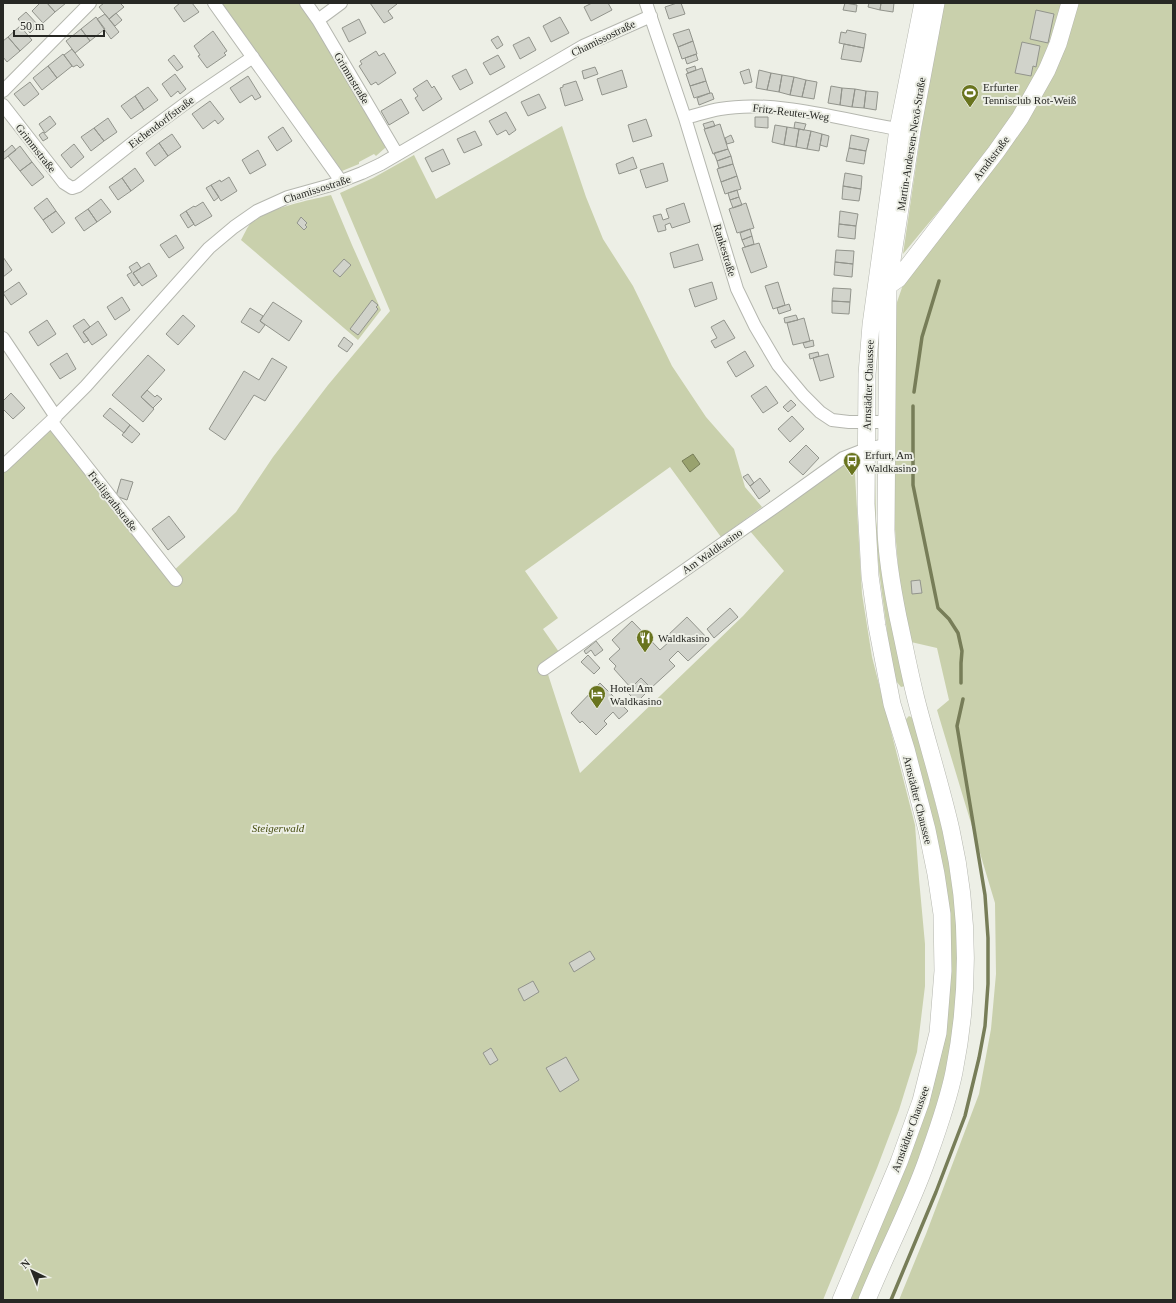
<svg xmlns="http://www.w3.org/2000/svg" width="1176" height="1303" font-family="Georgia,serif">
  <rect width="100%" height="100%" fill="#edefe6"/>
  <path fill="#c9d0ac" d="M221,3h80l85,141 -1,4 -9,8 -2,-2 -15,8v2l-17,7z
    M941,3h123c-8,25 -15,51 -28,74 -36,65 -86,120 -133,177l31,-211z
    M1077,3h96v1297h-274l27,-66 53,-140 12,-65 5,-55 -1,-71 -58,-193 12,-10 -12,-52 -26,-6 -12,-64 -6,-73 3,-200 9,-26 92,-118z
    M562,126l24,71 17,42 30,47 39,80 34,51 28,32 11,38 17,20 -41,30 -51,-70 -145,104 33,47 -15,11 16,23 -15,10 36,111 163,-157 41,-45 -34,-40 104,-73 8,136 10,63 43,168 4,54 6,65v42l-8,66 -18,58 -22,58 -54,132h-820v-827l49,-45 116,148 68,-64 37,-55 55,-72 62,-74 -50,-118 33,-15 41,-23 22,44z
    M331,195l21,50 29,65 -23,30 -117,-100c3,-5 6,-13 10,-17 20,-16 55,-22 80,-28z
    M875,465l1,54 6,54 23,113 -4,1 -5,-6 -7,-35 -10,-75 -5,-52z
    M909,716l4,2 36,137 9,56 1,64 -11,93 -22,77 -66,155h-11l100,-307 -42,-266 -1,-8z"/>
  <path fill="#99a26e" stroke="#777d58" d="M693,454l7,10 -10,8 -8,-11z"/>
  <g fill="none" stroke-linecap="round" stroke-linejoin="round">
    <path stroke="#777d58" stroke-width="3.5" d="M914,392l8,-55 17,-56
      M913,406v79l25,123 11,11 9,14 4,18 -1,12v20
      M891,1300l45,-108 29,-76 14,-58 6,-32 3,-42v-46l-3,-43 -28,-169 6,-27"/>
  </g>
  <path fill="#d1d3cb" stroke="#92948c" d="M40,3h7l8,9 -12,11 -11,-12z
    M47,3h19l-11,9z
    M104,3h16l4,4 -15,12 -10,-12z
    M180,3h12l7,9 -15,10 -10,-14z
    M370,3h27v1l-9,7 5,7 -9,5z
    M592,3h16l4,7 -21,11 -7,-14z
    M677,3h4l4,11 -16,5 -4,-12z
    M845,3l12,2 -1,7 -13,-2z
    M869,3h12l-1,7 -12,-3z
    M881,3h13l-1,9 -13,-2z
    M1036,10l18,4 -6,29 -18,-4z
    M26,12l12,13 -8,8 -12,-14z
    M116,13l6,7 -7,6 -6,-7z
    M105,14l14,18 -8,7 -14,-20z
    M96,17l9,12 -15,12 -9,-12z
    M560,17l9,16 -18,9 -8,-16z
    M359,19l7,14 -17,9 -7,-14z
    M20,26l12,14 -12,11 -12,-14z
    M81,29l9,12 -15,12 -9,-12z
    M689,29l4,12 -15,6 -5,-13z
    M847,30l19,4 -2,14 -25,-5 2,-11 5,1z
    M213,31l14,20 -3,2 2,2 -19,13 -9,-12 2,-1 -6,-9z
    M498,36l5,9 -6,4 -6,-9z
    M8,37l12,14 -13,11 -4,-5v-16z
    M529,37l7,13 -16,9 -7,-14z
    M693,41l4,13 -15,5 -4,-12z
    M1022,42l18,4 -4,21 -3,-1 -2,10 -16,-3z
    M844,44l20,4 -3,14 -20,-3z
    M72,49l12,16 -4,3 -3,-3 -4,2 -9,-12z
    M376,51l3,5 5,-3 12,20 -18,12 -2,-3 -5,3 -12,-19 3,-2 -2,-3z
    M63,54l9,12 -15,12 -9,-12z
    M696,54l2,6 -11,4 -2,-6z
    M174,55l9,12 -6,4 -9,-11z
    M498,55l7,12 -15,8 -7,-12z
    M48,66l9,12 -15,12 -9,-12z
    M695,66l1,4 -8,3 -2,-4z
    M595,67l3,7 -14,5 -2,-8z
    M702,68l4,13 -16,5 -4,-12z
    M466,69l7,14 -13,7 -8,-14z
    M749,69l3,13 -8,2 -4,-12z
    M622,70l5,17 -25,8 -5,-16z
    M759,70l12,3 -4,17 -11,-2z
    M771,73l11,2 -3,17 -12,-2z
    M175,74l11,15 -6,5 -2,-3 -7,6 -9,-13z
    M782,75l12,2 -4,18 -11,-3z
    M248,76l13,21 -6,3 -3,-5 -12,8 -10,-15z
    M794,77l12,3 -4,17 -12,-2z
    M427,80l5,8 2,-2 8,13 -19,12 -8,-13 3,-2 -5,-7z
    M806,80l11,2 -3,17 -12,-2z
    M576,81l7,19 -18,6 -5,-18 3,-1v-2z
    M706,81l4,12 -16,5 -4,-12z
    M30,82l9,12 -15,12 -10,-12z
    M831,86l11,2 -2,17 -12,-2z
    M148,87l10,13 -14,10 -9,-14z
    M842,88l13,1 -3,18 -12,-2z
    M855,89l11,2 -2,17 -12,-1z
    M866,91l12,1 -2,18 -12,-2z
    M710,93h2l2,6 -15,6 -2,-7z
    M539,94l7,14 -18,8 -7,-14z
    M135,96l9,14 -13,9 -10,-13z
    M401,99l8,14 -20,12 -8,-14z
    M210,101l14,18 -6,5 -3,-4 -12,9 -11,-15z
    M506,112l10,18 -7,5 -3,-5 -9,5 -8,-14z
    M50,116l6,8 -11,9 -6,-9z
    M755,117h13v11l-13,-1z
    M108,118l9,14 -13,9 -10,-13z
    M646,119l6,17 -19,6 -5,-17z
    M713,121l2,5 -10,3 -2,-5z
    M795,122l11,2 -2,6 -10,-2z
    M720,124l8,25 -15,5 -9,-25z
    M775,125l12,2 -3,18 -12,-3z
    M283,127l9,14 -15,10 -9,-14z
    M787,127l12,2 -3,18 -12,-2z
    M94,128l10,13 -13,10 -10,-14z
    M799,129l12,2 -4,18 -11,-2z
    M475,131l7,14 -18,8 -7,-14z
    M811,131l11,3 -3,17 -12,-2z
    M43,132l5,6 -5,3 -4,-6z
    M172,134l9,13 -13,9 -9,-13z
    M822,134l7,2 -2,11 -7,-2z
    M731,135l3,7 -7,2 -2,-6z
    M851,135l18,4 -3,12 -17,-3z
    M159,143l9,13 -13,10 -9,-13z
    M74,144l10,13 -13,11 -10,-13z
    M12,145l4,5 -13,10v-7z
    M20,146l12,16 -12,9 -12,-15z
    M849,148l17,3 -2,13 -18,-3z
    M443,149l7,15 -18,8 -7,-14z
    M728,149l3,7 -14,5 -3,-8z
    M258,150l8,15 -16,9 -8,-14z
    M731,156l2,8 -14,4 -2,-7z
    M633,157l4,11 -18,6 -3,-10z
    M32,162l12,15 -12,9 -12,-15z
    M663,163l5,18 -22,7 -6,-18z
    M733,164l4,12 -16,6 -4,-13z
    M135,168l9,13 -13,10 -9,-13z
    M845,173l17,3 -1,13 -18,-3z
    M737,176l4,13 -16,5 -4,-12z
    M229,177l8,14 -16,10 -10,-16 9,-5 1,2z
    M122,178l9,13 -13,9 -9,-13z
    M211,185l8,12 -5,4 -8,-13z
    M843,186l18,3 -2,12 -17,-2z
    M737,190l2,7 -9,3 -2,-7z
    M739,197l3,8 -9,3 -3,-8z
    M47,198l9,13 -13,9 -9,-12z
    M101,199l10,13 -14,10 -9,-13z
    M203,202l9,14 -17,10 -9,-15 8,-5 1,1z
    M684,203l6,19 -18,6 -2,-5 -5,2 1,5 -8,2 -5,-16 8,-2 2,6 6,-2 -3,-9z
    M746,203l8,25 -17,5 -8,-24z
    M88,209l9,13 -13,9 -9,-13z
    M56,211l9,12 -13,10 -9,-13z
    M186,211l8,13 -6,4 -8,-13z
    M840,211l18,3 -2,12 -17,-2z
    M301,217l6,6 -2,2 2,2 -3,3 -7,-7z
    M839,224l17,2 -1,13 -17,-2z
    M750,229l2,7 -10,4 -2,-7z
    M176,235l8,13 -15,10 -9,-13z
    M752,236l2,8 -9,3 -3,-7z
    M759,243l8,24 -16,6 -9,-25z
    M698,244l5,16 -29,8 -4,-15z
    M836,250l18,1 -1,13 -18,-2z
    M3,257l9,13 -9,7z
    M344,259l7,6 -11,12 -7,-6z
    M137,262l4,6 -8,5 6,9 -5,4 -7,-11 5,-3 -3,-5z
    M835,262l18,2 -1,13 -18,-2z
    M149,263l8,13 -15,10 -9,-13z
    M19,282l8,12 -16,11 -8,-12z
    M712,282l5,17 -22,8 -6,-18z
    M778,282l7,23 -12,4 -8,-23z
    M833,288l18,1 -1,13 -18,-1z
    M122,297l8,13 -15,10 -8,-13z
    M372,300l6,5 -2,2 2,2 -20,26 -8,-6z
    M832,301l18,1 -1,12 -17,-1z
    M273,302l29,19 -13,20 -29,-20z
    M789,304l2,6 -12,4 -2,-6z
    M250,308l13,8 -3,5 5,4 -6,8 -18,-11z
    M183,315l12,11 -17,19 -12,-11z
    M796,315l2,5 -13,3 -1,-5z
    M804,318l6,23 -17,4 -6,-22z
    M84,319l6,8 -7,5 6,8 -5,3 -11,-17z
    M47,320l9,14 -18,12 -9,-14z
    M724,320l11,18 -20,10 -4,-7 6,-3 -6,-11z
    M98,321l9,14 -15,10 -9,-13z
    M344,337l9,7 -6,8 -9,-6z
    M813,340l1,6 -9,2 -2,-5z
    M745,351l9,15 -18,11 -9,-15z
    M818,352l1,4 -9,3 -1,-5z
    M67,353l9,16 -16,10 -10,-15z
    M828,354l6,23 -14,4 -7,-23z
    M148,355l17,15 -24,27 13,12 -11,13 -31,-27z
    M272,358l15,9 -22,34 -11,-6 -29,45 -16,-11 35,-58 15,9z
    M766,386l12,17 -15,10 -12,-17z
    M147,390l8,7 2,-2 5,4 -9,9 -12,-11z
    M11,393l14,15 -12,11 -10,-10v-8z
    M791,400l5,5 -8,7 -5,-5z
    M110,408l20,17 -6,8 -21,-17z
    M792,416l12,13 -14,13 -12,-13z
    M130,425l10,9 -8,9 -10,-8z
    M806,445l13,13 -16,17 -14,-13z
    M748,474l6,9 -4,3 -7,-9z
    M760,478l10,13 -11,8 -9,-13z
    M121,479l12,3 -6,18 -11,-4z
    M169,516l16,21 -17,13 -16,-21z
    M920,580l2,13 -10,1 -1,-13z
    M730,608l8,9 -24,21 -7,-9z
    M687,617l23,24 -22,20 -10,-10 -9,9 6,6 -24,22 -10,-10 -10,10 -17,-19 2,-3 -7,-7 11,-10 -8,-9 20,-19 28,29 10,-9 -4,-4z
    M596,641l7,9 -8,6 -4,-6 -5,4 -2,-3z
    M588,655l12,13 -6,6 -13,-12z
    M641,678l10,10 -14,14 -10,-10z
    M600,683l28,28 -9,8 -6,-7 -9,9 3,3 -11,11 -14,-14 -2,2 -9,-10z
    M590,951l5,8 -21,13 -5,-9z
    M533,981l6,11 -15,9 -6,-12z
    M491,1048l7,12 -8,5 -7,-12z
    M566,1057l13,23 -19,12 -14,-24z"/>
  <g fill="none" stroke-linecap="round" stroke-linejoin="round">
    <defs>
      <path id="street" d="M214,3l127,178
        M306,3l12,17 79,134
        M646,3l39,115 52,171 18,37 23,39 25,30 17,17 12,8 17,2h38
        M318,20l23,-17
        M3,91l87,-88
        M3,105l61,78 8,5 6,-2 62,-49 54,-40 59,-40
        M685,118c12,-3 23,-7 35,-9 55,-10 123,11 178,20
        M3,338l53,79
        M51,421l125,159
        M3,466l48,-45 35,-35 123,-138 25,-21 23,-16 31,-14 43,-12 31,-12 19,-9 202,-118 68,-30
        M544,669l235,-165 64,-46 23,-9 20,-4"/>
      <path id="secondary" d="M884,285l4,1 10,-7 98,-127 24,-34 27,-48 11,-26 12,-41
        M841,1300l58,-138 22,-61 17,-68 5,-62 -1,-57 -6,-40 -9,-44 -21,-81 -14,-45 -15,-78 -7,-50 -4,-72 1,-130 4,-49 27,-196 25,-126
        M867,1300c19,-47 43,-92 60,-140 10,-28 21,-58 27,-88 16,-80 15,-162 -3,-242 -10,-44 -24,-88 -35,-131 -7,-28 -12,-55 -18,-82 -6,-30 -11,-58 -12,-87l2,-244 24,-155 24,-128"/>
    </defs>
    <use href="#street" stroke="#b5b7af" stroke-width="14"/>
    <use href="#secondary" stroke="#b5b7af" stroke-width="18"/>
    <use href="#street" stroke="#fff" stroke-width="12"/>
    <use href="#secondary" stroke="#fff" stroke-width="17"/>
  </g>
  <defs>
    <symbol id="stadium-pin" viewBox="-11 -11 22 30"><path d="M0 17L-7.5 6A9.5 9.5 0 1 1 7.5 6Z" fill="#69741e" stroke="#edefe6"/><path d="M0-5a6.5 5 0 1 0 0 10a6.5 5 0 1 0 0-10ZM-3.5-1.8h7v3.6h-7Z" fill="#fff"/></symbol>
    <symbol id="bus-pin" viewBox="-11 -11 22 30"><path d="M0 17L-7.5 6A9.5 9.5 0 1 1 7.5 6Z" fill="#69741e" stroke="#edefe6"/><path d="M-5-6H5V4H4V6H2V4H-2V6H-4V4H-5ZM-3.5-4V0h7V-4ZM-3.5 1.2v1.5H-2V1.2ZM2 1.2v1.5H3.5V1.2Z" fill="#fff"/></symbol>
    <symbol id="restaurant-pin" viewBox="-11 -11 22 30"><path d="M0 17L-7.5 6A9.5 9.5 0 1 1 7.5 6Z" fill="#69741e" stroke="#edefe6"/><path d="M-5-6h1v4h1v-4h1v4h1v-4h1v5L-1.5 .5V6h-2V.5L-5-1ZM5-6V6H3V1.5H1.5Q1.5-4 5-6Z" fill="#fff"/></symbol>
    <symbol id="hotel-pin" viewBox="-11 -11 22 30"><path d="M0 17L-7.5 6A9.5 9.5 0 1 1 7.5 6Z" fill="#69741e" stroke="#edefe6"/><path d="M-6-4.5h1.5V1H6V5H4.5V3h-9V5H-6ZM-4 0a1.8 1.8 0 1 1 3.6 0ZM.5 0V-2.5h3Q6-2.5 6 0Z" fill="#fff"/></symbol>
  </defs>
  <g fill-rule="evenodd">
    <use href="#stadium-pin" x="960" y="83" width="20" height="27"/>
    <use href="#bus-pin" x="842" y="451" width="20" height="27"/>
    <use href="#restaurant-pin" x="635" y="628" width="20" height="27"/>
    <use href="#hotel-pin" x="587" y="684" width="20" height="27"/>
  </g>
  <g text-anchor="middle" stroke-width="4" stroke-linejoin="round" paint-order="stroke">
    <g font-size="11" fill="#272824" stroke="#edefe6">
      <text transform="translate(603 38) rotate(-26)" y="4">Chamissostraße</text>
      <text transform="translate(352 78) rotate(59)" y="4">Grimmstraße</text>
      <text transform="translate(791 112) rotate(7)" y="4">Fritz-Reuter-Weg</text>
      <text transform="translate(161 122) rotate(-37)" y="4">Eichendorffstraße</text>
      <text transform="translate(911 144) rotate(-81)" y="4">Martin-Andersen-Nexö-Straße</text>
      <text transform="translate(36 148) rotate(52)" y="4">Grimmstraße</text>
      <text transform="translate(991 158) rotate(-53)" y="4">Arndtstraße</text>
      <text transform="translate(317 189) rotate(-18)" y="4">Chamissostraße</text>
      <text transform="translate(725 250) rotate(73)" y="4">Rankestraße</text>
      <text transform="translate(868 385) rotate(-88)" y="4">Arnstädter Chaussee</text>
      <text transform="translate(113 501) rotate(52)" y="4">Freiligrathstraße</text>
      <text transform="translate(712 551) rotate(-35)" y="4">Am Waldkasino</text>
      <text transform="translate(918 800) rotate(76)" y="4">Arnstädter Chaussee</text>
      <text transform="translate(910 1129) rotate(-70)" y="4">Arnstädter Chaussee</text>
    </g>
    <g font-size="11" fill="#272824" stroke="#edefe6" text-anchor="start">
      <text x="983" y="91">Erfurter<tspan x="983" dy="13">Tennisclub Rot-Weiß</tspan></text>
      <text x="865" y="459">Erfurt, Am<tspan x="865" dy="13">Waldkasino</tspan></text>
      <text x="658" y="642">Waldkasino</text>
      <text x="610" y="692">Hotel Am<tspan x="610" dy="13">Waldkasino</tspan></text>
    </g>
    <g font-size="11" font-style="italic" fill="#474e11" stroke="#edefe6">
      <text x="278" y="832">Steigerwald</text>
    </g>
  </g>
  <rect width="1176" height="1303" fill="none" stroke="#272824" stroke-width="8"/>
  <g transform="translate(32 1271) rotate(317)" stroke="#edefe6" stroke-width="3" paint-order="stroke">
  <path d="M0-3L7 15L0 10L-7 15Z" fill="#272824"/>
  <text y="-6" font-size="11" font-weight="bold" text-anchor="middle" fill="#272824">N</text>
  </g>
  <path d="M14 30v6h90v-6" fill="none" stroke="#272824" stroke-width="2"/>
  <text x="20" y="30" font-size="12" fill="#272824" stroke="#edefe6" stroke-width="3" paint-order="stroke">50 m</text>
</svg>
